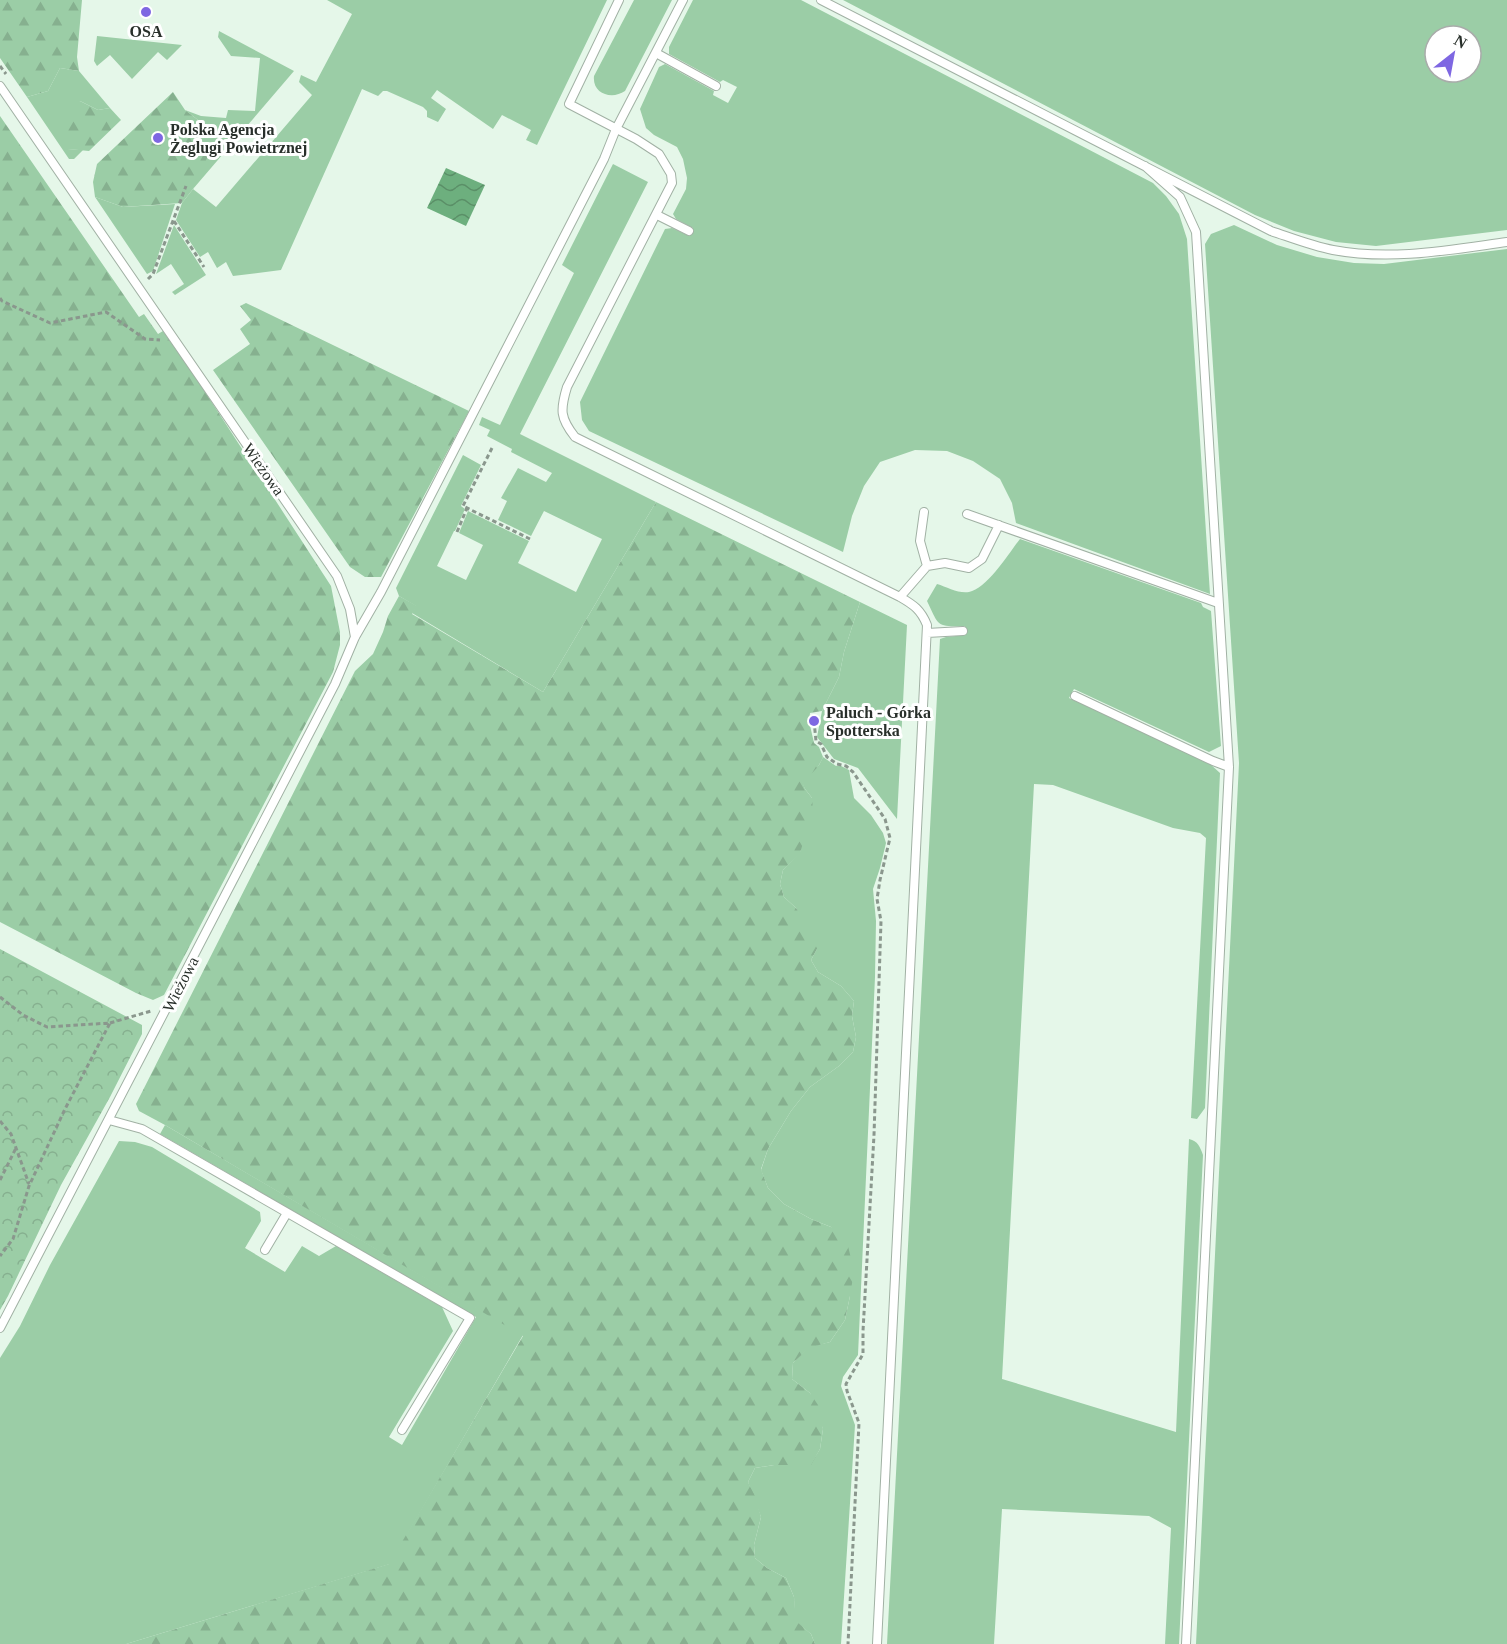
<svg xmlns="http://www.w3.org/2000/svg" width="1507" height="1644" font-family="Georgia,serif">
  <defs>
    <pattern id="forest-firs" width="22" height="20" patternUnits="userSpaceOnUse" patternTransform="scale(1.5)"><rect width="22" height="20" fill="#9bcda6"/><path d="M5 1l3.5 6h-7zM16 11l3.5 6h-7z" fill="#86b08f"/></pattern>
    <pattern id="park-crowns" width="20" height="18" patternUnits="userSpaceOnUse" patternTransform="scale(1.5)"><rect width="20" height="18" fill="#9bcda6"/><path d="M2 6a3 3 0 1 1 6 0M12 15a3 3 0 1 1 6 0" fill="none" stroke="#86b08f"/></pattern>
    <pattern id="water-waves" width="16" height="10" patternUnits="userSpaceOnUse" patternTransform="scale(1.5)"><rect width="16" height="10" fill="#6daf7e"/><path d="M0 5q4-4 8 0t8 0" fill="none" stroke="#5a8f67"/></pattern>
  </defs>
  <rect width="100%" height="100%" fill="#e5f7e9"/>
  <path fill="#9bcda6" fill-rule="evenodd" d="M327,0h280l-70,145 -11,-5 5,-10 -29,-15 -9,14 -56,-39 -6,8 15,11 -8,13 -11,-5v-6l-4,-4 -36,-16h-4l-5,5 -16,-7 -81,181 -48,6 -7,-14 -9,6 -9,-16 -8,5 -24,-37 6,-17 11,-14 9,-66 -17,-13 16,6 25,2 2,-8 27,1 5,-53 -29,-2 -13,-19 1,-6 75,40 -101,118 23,18 96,-112 -13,-13 2,-7 15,7 36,-68z
    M634,0h38l-47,91c-13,9 -33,3 -31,-15z
    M693,0h108l352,183 13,13 13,18 8,25 23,355 -194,-71 -4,-20 -12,-24 -27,-18 -26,-10 -32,-1 -35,12 -16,24 -12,30 -9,36 -254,-121 -7,-11 -2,-18 85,-173 7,-1 17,8 4,-8 -17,-9 -3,-5 13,-25 1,-11 -4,-19 -6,-12 -23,-12 -8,-7 -6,-19 19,-42 6,-3 49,27 -1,4 15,8 9,-16 -14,-7 -3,2 -51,-28v-7z
    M843,0h664v230l-131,16 -40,-4 -42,-11 -39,-16zM1435,36h36v36h-36z
    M97,36l85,9 -15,15 -9,-8 -26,27 -22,-24 -13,11 -3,-5z
    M60,68l19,3 31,37 -12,2 -18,-9 -12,48 15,1 -9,9h-5l-42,-62 21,-6z
    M613,164l35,18 -128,252 136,68 -113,190 -131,-79 4,-7 -17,-10 -3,-8 67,-133 18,10 -20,41 4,3 -10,22h-1l-17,35 29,14 17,-35 -24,-12 9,-22 61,30 -11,22 58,29 26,-53 -58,-28 -13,25 -33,-16 9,-19 -6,-3 17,-30 28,14 6,-9 -41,-21 1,-3 -25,-13 3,-6 -11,-5 3,-8 18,8 74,-152 -12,-8z
    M95,197l28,10 52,-3 -22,67 -6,3z
    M174,225l32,50 -31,20 -3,-3 12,-8 -13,-20 -15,10z
    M1234,225l43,20 40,12 37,6 30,1 123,-15v1395h-311l43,-881 -34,-519 6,-10z
    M1020,539l181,64 2,4 8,4 10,135 -12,6 -135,-63 -5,9 140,65 11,10 -15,335 -8,11 -6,-1 15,-280 -6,-5 -27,-5 -120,-43 -19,-1 -32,595 174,53 13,-293c9,2 11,8 14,16l-24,489h-14l6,-116 -22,-12 -147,-7 -8,135h-107l53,-1005 6,-2 20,-2 -1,-9c-29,1 -26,0 -38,-25l10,-17c10,3 22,10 32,8 18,-3 40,-39 51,-53z
    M860,602l47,23 -10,194 -39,-51 -24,-9 -17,-22 5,-26 17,-34 5,-25z
    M823,757l13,9h5l8,4 5,28 17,17 12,18 3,10 -6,25 -7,21 3,32 -1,56 -17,378 -15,22 -2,9 14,39 -14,219h-26l-4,-10 -16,-13 -1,-24 -8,-19 -19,-10 -12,-10 -1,-13 7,-28 -13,-35 7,-14 19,-3h36l10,-16 3,-20 -13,-36 -18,-14 1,-16 16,-16 21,-5 15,-22 5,-24 -19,-69 -20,-8 -27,-15 -16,-16 -7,-18 7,-21 23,-38 19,-24 29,-21 14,-14 3,-15 -4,-21 2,-15 -13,-15 -23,-14 -7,-12 6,-11 -21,-41 -12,-11 -4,-13 3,-14 17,-18 12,-54 -7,-9 -4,-9 18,-15z
    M165,1125l358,210 -133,229 -264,80h-126v-286l20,-32 30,-61 69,-124 16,1 17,5 108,65 1,9 -16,27 40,24 17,-26 17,10 17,-10 106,61 11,24 -64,106 13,8 74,-128 -316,-183z"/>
  <path fill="url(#forest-firs)" d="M0,0h82l-5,57 2,14 -19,-3 -12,23 -21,6 -27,-39z
    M173,92l12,18 17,13 10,24 -19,42 -11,14 -59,4 -28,-10 -2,-15 4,-18z
    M80,101l18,9 12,-2 11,12 -32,31 -21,-2 -8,-11 -1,-13 8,-16z
    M0,116l139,201 5,-3 14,20 5,-3 35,50 133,205 9,46v13l-7,27 -169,323 -11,5 -17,-7 -136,-71z
    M246,303l223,108 -88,166h-16l-15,-10 -137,-197 37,-26 -10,-15 11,-9 -11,-14z
    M656,502l204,100 -16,50 -5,25 -17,34 -12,2 -1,8 5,22 5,4 4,10c-5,12 -11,17 -21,23l3,9 7,9 1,12 -13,43 -17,17 -3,14 4,13 12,11 21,31v10l-6,11 7,12 23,14 13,15 -2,15 4,21 -3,15 -14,14 -29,21 -19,24 -23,38 -7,20 7,19 16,16 27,15 20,8 17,19 6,25 -4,25 -5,24 -15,22 -21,6 -16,15 -1,16 18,14 8,12 5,24 -3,20 -9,16h-37l-19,3 -7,14 7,14 6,21 -7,28 1,13 12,10 19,10 8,19 2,24 15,13 4,10h-689l263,-80 134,-228 -358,-211 -26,-14 -3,-7 219,-433 18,-17 10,-22 5,-16 11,-20 18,10 -5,8 131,78z"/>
  <path fill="url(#park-crowns)" d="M0,949l142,76v9l-32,63 -49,88 -53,111 -8,14z"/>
  <path fill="url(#water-waves)" d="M446,168l39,17 -19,41 -39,-18z"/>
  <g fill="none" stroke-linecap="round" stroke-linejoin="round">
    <defs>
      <path id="lane" d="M619,0l-50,104 67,35 23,15 12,20 1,9 -105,204c-7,23 -7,31 8,50l325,160c14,8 21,13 27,28l-50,1019
        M821,0l450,231c21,7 41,15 62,19 58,11 116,0 174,-8
        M656,53l60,33
        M0,86l337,490 13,33 5,28
        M1145,166l35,31 16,35 33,535 -43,877
        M657,215l32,16
        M924,512l-4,29 7,25
        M967,514l251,89
        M900,597l27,-31 18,-3 24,5 13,-9 17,-34
        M927,633l36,-2
        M1075,696l138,65 16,6
        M109,1120l33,9 328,189 -68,112
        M265,1250l22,-37
        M0,1328l335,-644 20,-47 26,-45 223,-433 12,-30 67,-129"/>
    </defs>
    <use href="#lane" stroke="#a1b1a4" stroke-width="10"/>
    <path stroke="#8a978d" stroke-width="3" stroke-dasharray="4.5 3" stroke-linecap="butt" d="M0,66l6,8
      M174,221l30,46
      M148,279l5,-5 33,-88
      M0,298l2,3 48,22 56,-11 39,27 15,1
      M492,448l-29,58 67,33
      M457,532l10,-24
      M814,721l2,20 5,3 6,13 10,7 9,2 7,6 32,47 5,19 -10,42 -3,19 4,22 -7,214 -11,196v23l-17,30 1,7 12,32 -11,221
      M0,997l23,18 24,12 63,-4 -45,86 -36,77 -16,53 -13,17
      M110,1023l41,-12
      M0,1121l11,13 18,50
      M0,1180l16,-32"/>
    <use href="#lane" stroke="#fff" stroke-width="8"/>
  </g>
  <g fill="#7e67e2" stroke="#fff" stroke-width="2">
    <circle cx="146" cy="12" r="6"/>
    <circle cx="158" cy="138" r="6"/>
    <circle cx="814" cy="721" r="6"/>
  </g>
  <g text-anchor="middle" stroke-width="6" stroke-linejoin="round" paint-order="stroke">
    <g font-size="16" font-weight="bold" fill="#282f2a" stroke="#fff" text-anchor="start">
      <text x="146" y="37" text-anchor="middle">OSA</text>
      <text x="170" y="135">Polska Agencja<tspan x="170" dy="18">Żeglugi Powietrznej</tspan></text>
      <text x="826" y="718">Paluch - Górka<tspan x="826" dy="18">Spotterska</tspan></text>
    </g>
    <g font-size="16" fill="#282f2a" stroke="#fff">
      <text transform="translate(264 469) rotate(55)" y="6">Wieżowa</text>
      <text transform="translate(180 984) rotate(-63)" y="6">Wieżowa</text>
    </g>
  </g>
  <g transform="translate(1453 54) rotate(31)"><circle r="28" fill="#ffffff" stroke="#a9acaa" stroke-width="1.5"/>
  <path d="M0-4.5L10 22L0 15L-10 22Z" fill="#7e67e2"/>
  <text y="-9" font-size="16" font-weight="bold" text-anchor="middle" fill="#282f2a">N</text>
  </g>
</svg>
